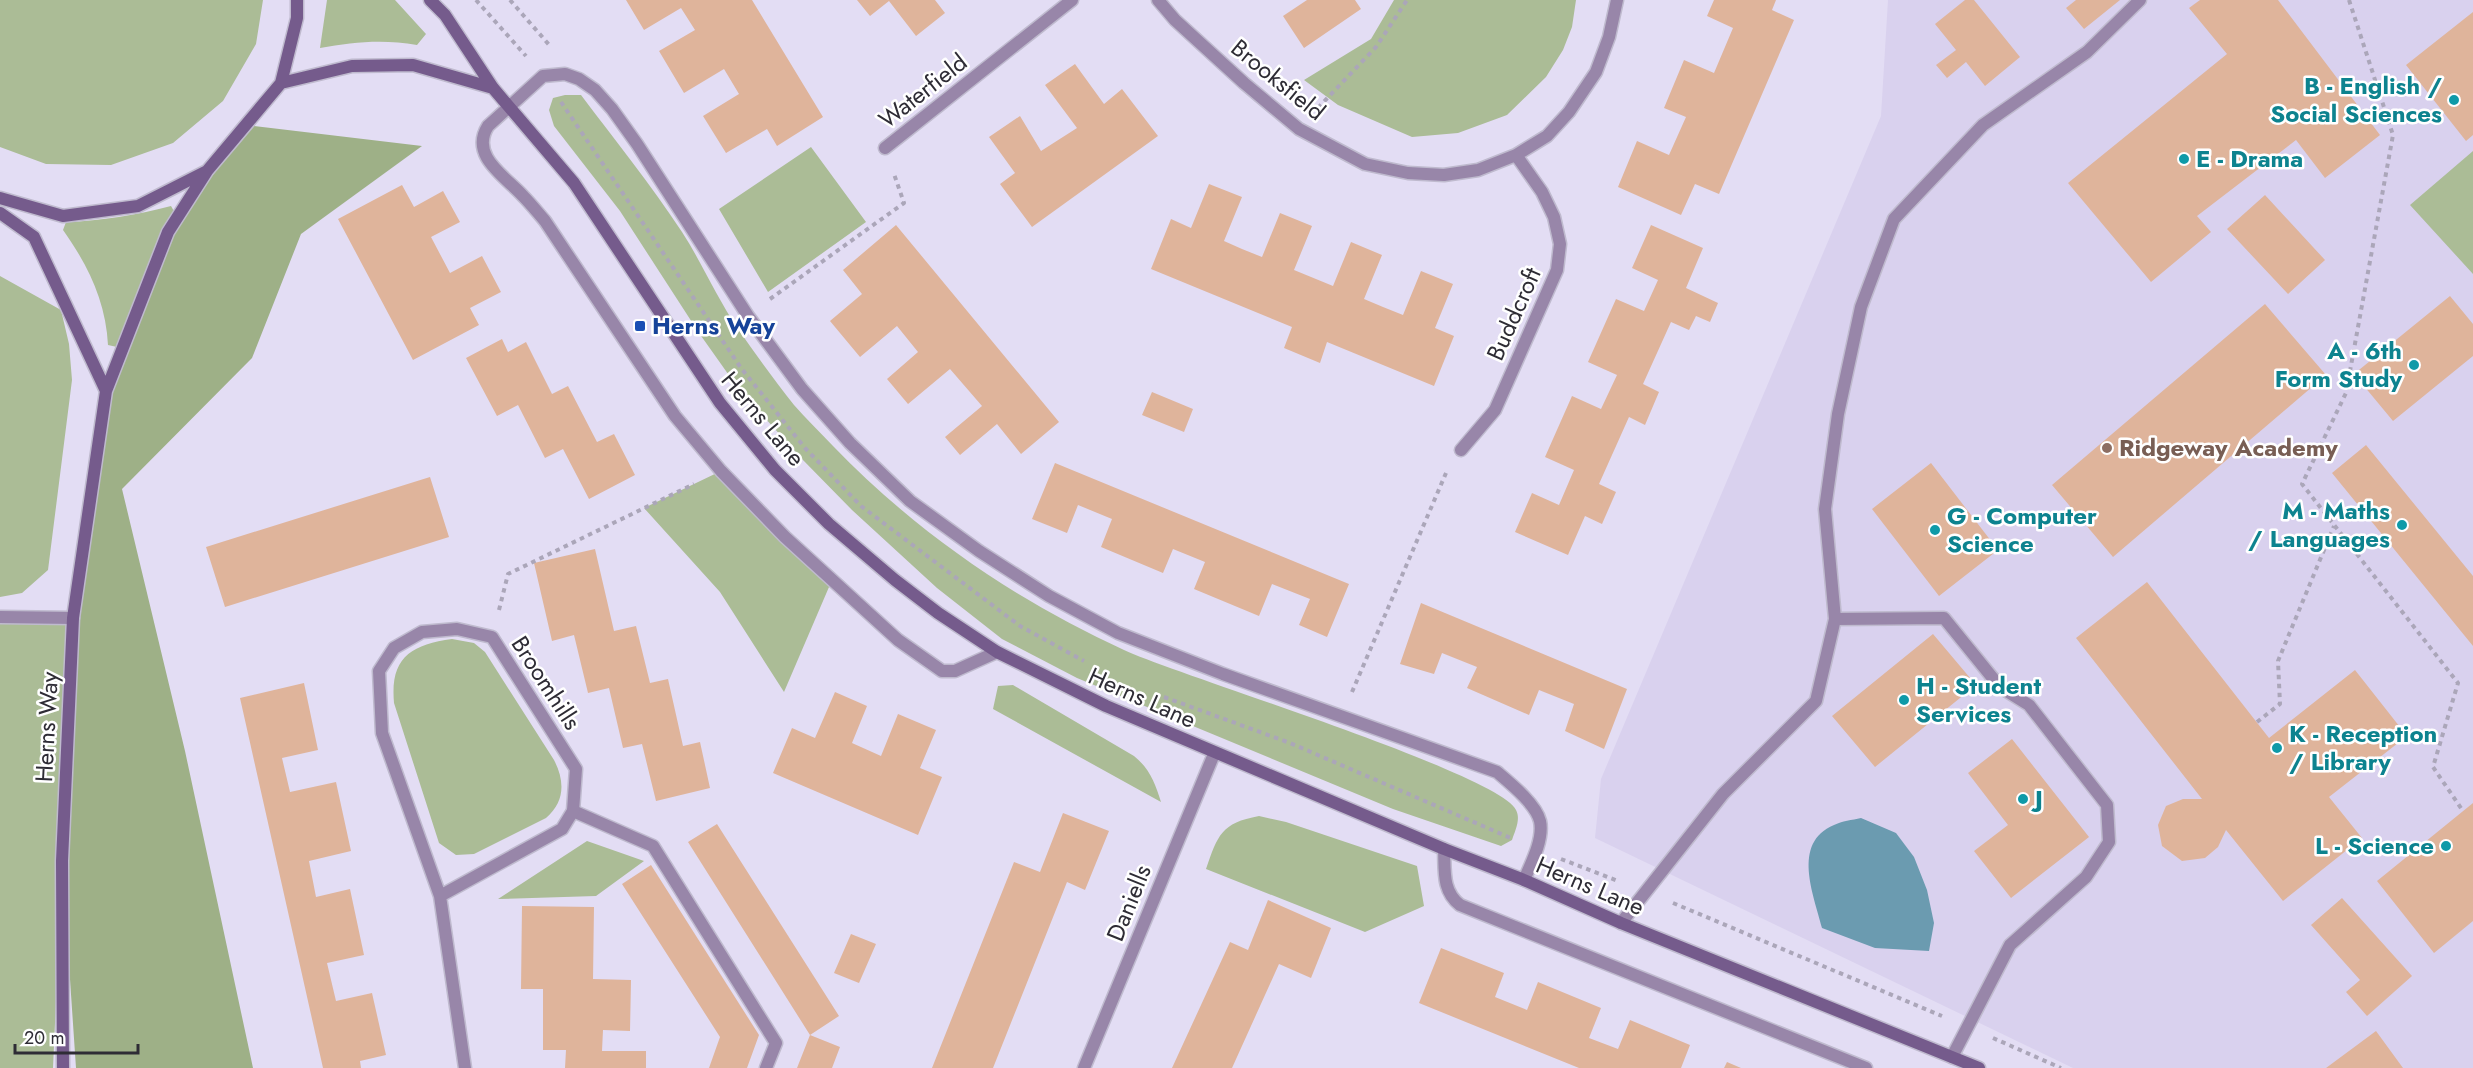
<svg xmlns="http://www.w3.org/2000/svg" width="2473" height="1068" font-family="Jost,sans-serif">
  <rect width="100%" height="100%" fill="#e3ddf4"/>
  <path fill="#d9d1ee" d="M1888,0h585v1068h-400l-478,-230 6,-59 280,-663z"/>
  <path fill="#abbc96" d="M0,0h263l-7,44 -33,57 -50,42 -62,22 -65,-1 -46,-17z
    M327,0h68l31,34 -9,11c-34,-6 -64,-3 -97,3z
    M1394,0h182l-4,27 -9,23 -17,27 -39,38 -49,18 -46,4 -74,-32 -34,-25 67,-41z
    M565,95h16c34,45 70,90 101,137 20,31 35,66 56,97 18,26 37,52 56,76 12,14 26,27 39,41 83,86 182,154 291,204 56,26 376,124 392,160 5,9 -1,21 -4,30l-11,6 -108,-37 -316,-131 -75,-39 -65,-51 -85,-78 -50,-51 -64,-71 -39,-55 -79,-122 -66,-85 -5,-16 4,-12z
    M811,147l55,75 -98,70 -49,-83z
    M2473,151v123l-63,-69z
    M171,206l4,7 -58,134 -9,-2c-2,-43 -20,-80 -45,-115l3,-8c36,-1 70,-7 105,-16z
    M0,276l61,34 8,34 3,36 -24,190 -26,23 -22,4z
    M721,471l111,109 -48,112 -64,-100 -76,-84z
    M0,617l73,1 -20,450h-53z
    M452,639l22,4 11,9 69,108c11,21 11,42 -8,58l-72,36 -18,1 -17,-12 -45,-140c-4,-45 16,-58 58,-64z
    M1013,685l121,71c16,13 21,27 27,46l-168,-93 5,-23z
    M1259,816l27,6 131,44 7,40 -59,26 -159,-63c12,-34 15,-46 53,-53z
    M587,841l57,20 -48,35 -98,3z"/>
  <path fill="#9eb087" d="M245,125l177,21 -121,88 -49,124 -130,131 63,262 68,317h-177l-14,-207 11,-243 33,-227 62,-159z"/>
  <path fill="#6b9bb0" d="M1861,818l35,15 18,24 13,33 7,33 -5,28 -54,-3 -53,-20c-8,-33 -31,-85 12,-103 8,-4 18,-5 27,-7z"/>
  <path fill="#dfb49b" d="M626,0h126l71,117 -46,29 -10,-17 -41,24 -23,-37 36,-22 -15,-25 -40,24 -25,-42 36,-21 -14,-22 -37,22z
    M857,0h78l10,13 -29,23 -27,-35 -19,15z
    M1307,0h48l6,9 -57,39 -21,-32z
    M1714,0h62l-4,10 22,10 -75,174 -24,-10 -14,31 -63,-28 19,-46 32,14 17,-38 -22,-9 20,-48 30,13 19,-45 -26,-12z
    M1965,0h9l46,57 -35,29 -19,-24 -19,16 -11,-13 20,-15 -21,-26z
    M2076,0h44l-36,29 -18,-21z
    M2200,0h78l102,135 -55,43 -29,-38 -99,76 14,16 -60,50 -83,-99 159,-129 -38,-46z
    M2473,12v123l-7,6 -60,-76z
    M1075,64l29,40 18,-15 36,47 -126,91 -32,-43 15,-11 -26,-36 31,-21 21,35 36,-23 -32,-43z
    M1209,184l33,13 -18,44 18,8 20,8 18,-44 32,13 -18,44 39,16 18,-44 31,13 -18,44 19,8 20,8 18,-44 32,13 -18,44 19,8 -20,50 -107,-44 -7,21 -36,-15 8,-21 -141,-58 20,-50 20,9z
    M402,185l12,22 29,-16 17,31 -29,15 19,36 32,-17 19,36 -31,16 9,17 -66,35 -75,-141z
    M2265,195l60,65 -37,34 -61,-65z
    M896,225l163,197 -38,32 -24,-30 -37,31 -15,-18 37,-31 -32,-37 -42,35 -21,-25 31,-27 -21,-26 -37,31 -30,-36 32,-27 -19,-24z
    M1651,225l52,23 -17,40 32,15 -8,19 -14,-6 -7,14 -18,-8 -28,62 16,8 -14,33 -16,-8 -30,67 17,8 -14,32 -17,-8 -17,39 -53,-23 17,-39 27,12 15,-35 -29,-13 27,-61 29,13 16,-34 -29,-13 28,-63 28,12 14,-31 -26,-12z
    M2450,296l23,28v32l-80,65 -39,-47z
    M2265,304l61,71 -213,182 -61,-72z
    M502,339l6,13 18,-10 26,52 16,-8 29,56 17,-8 21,41 -46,24 -26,-50 -18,9 -27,-53 -21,11 -31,-58z
    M1152,392l41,17 -9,23 -42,-17z
    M2366,445l107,131v70l-141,-173z
    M1055,463l294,121 -22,53 -28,-12 11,-26 -38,-15 -13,32 -65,-27 11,-27 -32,-13 -10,24 -62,-26 11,-28 -34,-14 -11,28 -35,-14z
    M1931,463l67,87 -59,46 -67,-87z
    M430,477l19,60 -224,70 -19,-60z
    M595,549l19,82 22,-5 14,57 18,-4 15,67 17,-4 10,46 -54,13 -14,-57 -19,4 -14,-60 -21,5 -14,-58 -22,6 -18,-78z
    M2147,582l122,156 86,-68 52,66 -78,61 33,41 -79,63 -57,-71 -8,17 -13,11 -23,3 -20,-15 -4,-21 8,-19 17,-7h19l-126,-161z
    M1421,603l206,86 -23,60 -39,-18 9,-27 -35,-14 -10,25 -62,-27 10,-21 -35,-14 -8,21 -34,-10z
    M1933,634l43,51 -101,82 -43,-51z
    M304,683l14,67 -36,8 8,34 46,-10 15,69 -42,10 7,36 34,-8 14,66 -37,8 9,38 36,-8 14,62 -26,6 1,7h-38l-83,-370z
    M835,692l32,14 -15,37 29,13 17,-42 38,16 -16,38 22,9 -24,58 -145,-62 19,-45 23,10z
    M2012,739l77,98 -78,61 -37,-47 34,-26 -40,-52z
    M2473,803v118l-39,32 -57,-72z
    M1063,813l46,18 -24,59 -18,-8 -74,186h-61l82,-206 26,10z
    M717,824l122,192 -29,19 30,12 -8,21h-35l13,-33 -122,-193z
    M651,865l108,170 -12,33h-38l11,-31 -98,-153z
    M2342,898l70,78 -45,40 -21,-24 14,-12 -49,-55z
    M1268,900l63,28 -20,50 -32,-14 -47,104h-60l58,-126 18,8z
    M522,906l72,1 -1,72 38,1 -1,51 -27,-1 -1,21h44v17h-81l1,-18h-23v-61h-22z
    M851,934l25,10 -17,39 -25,-10z
    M1441,948l63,25 -9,24 32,13 11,-28 63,26 -12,30 29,11 12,-29 60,25 -9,23h-102l-160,-65z
    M2376,1031l27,37h-77z
    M1727,1062l14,6h-17z"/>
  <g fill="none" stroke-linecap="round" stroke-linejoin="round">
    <defs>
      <path id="lane" d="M0,617l73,1
        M1835,619l109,-1 56,69 29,18 78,100 2,37 -23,35 -76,68 -58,112
        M573,811l80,35 123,197 -10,25
        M1621,923l102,-129 93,-93 19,-82 -10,-110 13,-95 23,-107 33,-88 89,-94 104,-73 53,-52"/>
      <path id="street" d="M1158,0l17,20 69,63 55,46 66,35 43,9 36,2 34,-5 38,-15 31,-19 22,-24 27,-40 13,-35 8,-37
        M885,148l187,-148
        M1461,450l34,-40 62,-140 3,-26 -6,-27 -12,-25 -26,-37
        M997,652l-42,19h-13l-44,-31 -113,-103 -64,-66 -46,-55 -130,-195c-7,-8 -14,-17 -22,-25 -17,-19 -54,-40 -35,-70l55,-50 22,-2 14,5 16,11 17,19 25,35 111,172 54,73 48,54 60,58 69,50 70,45 69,37 105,41 274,98c13,11 39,32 43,49 4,18 -9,43 -16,59
        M1444,849c1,22 -2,42 16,56l406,163
        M440,896l122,-67 11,-18 3,-42 -84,-132 -35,-8 -35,3 -28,16 -15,23 3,62 58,163 25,172
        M1084,1068l130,-314"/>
      <path id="secondary" d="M430,0l15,15 48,73 81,95 146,220 55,67 54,54 66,56 43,33 59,39 109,54 338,143 80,31 97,43 358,145
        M281,83l71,-17 61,-1 80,23
        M0,198l63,18 75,-10 69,-35 74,-88 16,-65v-18
        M0,213l34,24 72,154
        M63,1068l-1,-207 11,-243 33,-227 62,-159 39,-61"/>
    </defs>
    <use href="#lane" stroke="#bfbace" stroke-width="15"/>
    <use href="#street" stroke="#bfbace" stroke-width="15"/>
    <use href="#secondary" stroke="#bfbace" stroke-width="15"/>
    <path stroke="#aba6b9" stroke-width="4" stroke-dasharray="4.5 4.5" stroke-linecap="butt" d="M476,0l50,56
      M510,0l41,47
      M2349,0l44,135 -47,258 -44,91 156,199 -25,84 30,44
      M561,102l180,266 64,80 56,58 159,120 64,35
      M1318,108l58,-61 31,-47
      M770,299l134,-96 -10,-29
      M499,610l9,-36 186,-90
      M1352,692l94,-219
      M1164,697l126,46 223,96
      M2257,722l23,-18 -2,-43 56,-135
      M1561,859l57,22
      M1673,903l269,113
      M1993,1038l68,30"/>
    <use href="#lane" stroke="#9886a9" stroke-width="12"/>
    <use href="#street" stroke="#9886a9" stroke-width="12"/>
    <use href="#secondary" stroke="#755b8c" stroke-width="12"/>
  </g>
  <g fill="#0f9aa8" stroke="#fff" stroke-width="2">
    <circle cx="2454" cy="100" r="6"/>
    <circle cx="2184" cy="159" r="6"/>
    <circle cx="2414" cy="365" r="6"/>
    <circle cx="2402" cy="525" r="6"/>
    <circle cx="1935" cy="530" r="6"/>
    <circle cx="1904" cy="700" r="6"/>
    <circle cx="2277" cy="748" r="6"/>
    <circle cx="2023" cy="799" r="6"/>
    <circle cx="2446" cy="846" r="6"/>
  </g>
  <rect fill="#1a4fb4" stroke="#fff" stroke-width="2" x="634" y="320" width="12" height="12" rx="3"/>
  <circle fill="#8d6e63" stroke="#fff" stroke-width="2" cx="2107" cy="448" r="6"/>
  <g text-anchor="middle" stroke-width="5" stroke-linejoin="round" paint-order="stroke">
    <g font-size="24" fill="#2e2c35" stroke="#fff">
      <text transform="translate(1278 80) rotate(39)" y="8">Brooksfield</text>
      <text transform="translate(923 91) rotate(-38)" y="8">Waterfield</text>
      <text transform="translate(1514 314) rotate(-66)" y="8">Buddcroft</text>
      <text transform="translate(763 419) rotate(50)" y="8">Herns Lane</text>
      <text transform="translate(546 683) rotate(57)" y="8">Broomhills</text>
      <text transform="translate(1142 698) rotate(24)" y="8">Herns Lane</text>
      <text transform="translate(47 727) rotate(-87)" y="8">Herns Way</text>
      <text transform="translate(1590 886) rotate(23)" y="8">Herns Lane</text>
      <text transform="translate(1129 903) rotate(-68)" y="8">Daniells</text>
    </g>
    <g font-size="24" font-weight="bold" fill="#0d838f" stroke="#fff" text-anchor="start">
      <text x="2442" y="94" text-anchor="end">B - English /<tspan x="2442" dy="28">Social Sciences</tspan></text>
      <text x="2196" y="167">E - Drama</text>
      <text x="2402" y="359" text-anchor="end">A - 6th<tspan x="2402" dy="28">Form Study</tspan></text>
      <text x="2390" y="519" text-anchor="end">M - Maths<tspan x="2390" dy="28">/ Languages</tspan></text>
      <text x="1947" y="524">G - Computer<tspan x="1947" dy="28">Science</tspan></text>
      <text x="1916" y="694">H - Student<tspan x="1916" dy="28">Services</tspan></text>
      <text x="2289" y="742">K - Reception<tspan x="2289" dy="28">/ Library</tspan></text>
      <text x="2035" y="807">J</text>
      <text x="2434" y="854" text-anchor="end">L - Science</text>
    </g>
    <g font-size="24" font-weight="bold" fill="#164399" stroke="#fff" text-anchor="start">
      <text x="652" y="334">Herns Way</text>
    </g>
    <g font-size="24" font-weight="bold" fill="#785e54" stroke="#fff" text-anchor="start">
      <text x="2119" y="456">Ridgeway Academy</text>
    </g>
  </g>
  <path d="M15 1044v9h123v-9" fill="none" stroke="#2e2c35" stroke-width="3"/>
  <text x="24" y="1044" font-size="18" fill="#2e2c35" stroke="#ffffff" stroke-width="4.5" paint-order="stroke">20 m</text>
</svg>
